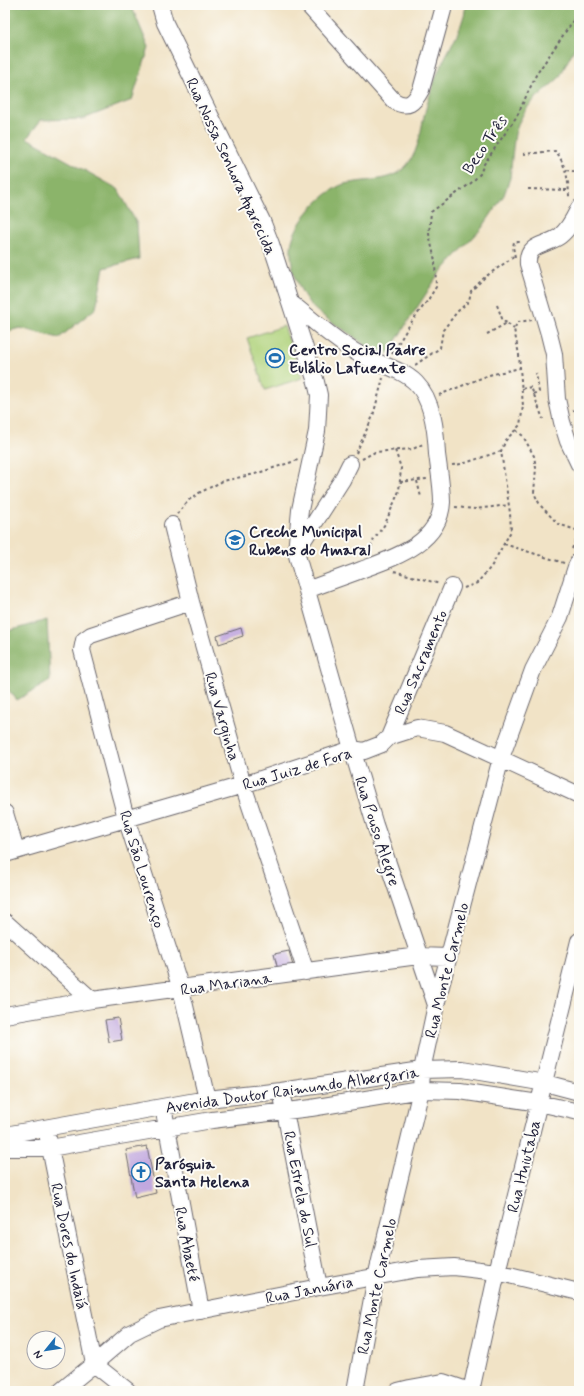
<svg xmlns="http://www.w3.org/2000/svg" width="584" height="1396" font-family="Mynerve,sans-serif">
  <rect width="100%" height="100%" fill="#fdfcf7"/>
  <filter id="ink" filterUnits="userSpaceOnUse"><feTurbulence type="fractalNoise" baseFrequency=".025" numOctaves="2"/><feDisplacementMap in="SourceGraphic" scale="8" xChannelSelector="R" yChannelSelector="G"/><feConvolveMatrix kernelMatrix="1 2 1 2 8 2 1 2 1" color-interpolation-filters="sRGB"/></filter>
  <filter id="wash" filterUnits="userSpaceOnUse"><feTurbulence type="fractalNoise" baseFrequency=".012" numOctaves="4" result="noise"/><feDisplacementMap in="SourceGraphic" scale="16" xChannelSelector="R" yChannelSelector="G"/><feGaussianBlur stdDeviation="0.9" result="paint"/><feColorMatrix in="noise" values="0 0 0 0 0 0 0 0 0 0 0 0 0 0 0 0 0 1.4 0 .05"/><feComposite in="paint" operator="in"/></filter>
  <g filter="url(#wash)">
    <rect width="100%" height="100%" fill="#f1e3c6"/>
    <path fill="#afd27a" stroke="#687a5a" d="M284,326l18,52 -37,12 -18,-52z"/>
    <path fill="#8bb46a" stroke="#566b52" d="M5,5h126l18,43 -17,52 -49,19 -42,1 -14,18 91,51 19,35 2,35 -35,9 -8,40 -37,30 -39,-10 -15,4z
      M466,5h113v33l-5,11 -15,29 -23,20 -10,11 -7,13 -4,12 -2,14 -3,30 -6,17 -22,33 -43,46 -32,49 -18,29 -6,4c-14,-6 -21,-14 -33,-22 -10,-7 -22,-14 -32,-22 -18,-14 -31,-49 -26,-71 2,-8 6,-15 11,-22 6,-11 28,-31 41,-35 3,-1 8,-1 12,-2 21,-3 41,-2 54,-21 8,-12 10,-26 13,-40 3,-15 8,-30 13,-44 9,-24 27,-46 30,-72z
      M47,620l3,61 -33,19 -12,-14v-54z"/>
    <g id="blocks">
      <path fill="#c1a8df" d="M241,628l2,8 -24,8 -2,-8z
        M289,951l4,15 -15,4 -4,-16z
        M118,1018l4,22 -13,2 -4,-22z
        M147,1146l9,47 -21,5 -9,-48z"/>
    </g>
  </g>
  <g filter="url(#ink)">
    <use href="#blocks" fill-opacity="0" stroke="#6a666c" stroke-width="1"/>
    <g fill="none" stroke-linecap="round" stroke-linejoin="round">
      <defs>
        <path id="minor" d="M160,5l5,18 97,198 9,23 45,138 3,13 -2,36 -17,79 -4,42 56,197 23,76 61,180
          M308,5l86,96c14,8 20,2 27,-11l22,-80 -1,-5
          M579,208c-5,10 -10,21 -19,28 -13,10 -34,7 -32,28l21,70 5,20 3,45 5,23 6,19 11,23
          M291,303c22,17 44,38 68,51 18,10 42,14 57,29 17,17 20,48 21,71 2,16 5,33 5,48 -2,42 -49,56 -81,68 -18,7 -36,13 -54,20
          M172,525l19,77 52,183 63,187
          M297,550l45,-70 8,-16
          M191,602l-100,33 -7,5 -2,10 44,168 55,171 26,110
          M389,737l63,-150
          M5,813l11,37
          M5,854l238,-69 109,-36 12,2 18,-7 7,-7 28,-9 28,5 134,62
          M5,922l87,78
          M5,1015l87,-15 326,-44 30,1
          M283,1101l36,186
          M165,1117l36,194
          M5,1135l202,-36 74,-8 141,-21 40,-1 83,14 34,9
          M48,1138l46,226 34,27
          M5,1148h45l162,-28 99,-12 110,-18 39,1 79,12 40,9
          M61,1391l33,-27 36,-31 29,-14 160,-32 99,-18 36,-2 43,5 82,20
          M355,1391l21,-114 45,-187 1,-20 14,-65 65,-247 32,-88 27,-53 16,-50 3,-6
          M398,1391l12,-3 33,-6 27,9
          M471,1391l26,-119 82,-331"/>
      </defs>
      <use href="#minor" stroke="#6a666c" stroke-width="18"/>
      <path stroke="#6a666c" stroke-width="2" stroke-dasharray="3 3" stroke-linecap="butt" d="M523,154l33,-3c10,15 13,30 13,48
        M566,170l13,2
        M528,189l41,1
        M515,257l-2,-10 1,-5h8
        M497,305l6,16 4,2
        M487,334l20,-11 7,6
        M392,354l18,-30 18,-24 8,-13 -1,-26 -6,-27 2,-22 40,-29 9,-9 4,-10 33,-48 19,-41 43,-63
        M415,365l25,-17 3,-18 14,-18 12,-11 2,-10 14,-14 27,-19 1,-3
        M522,389l9,-2 12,32
        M533,394l6,-2 -3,-19
        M439,395l50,-20 31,-7
        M573,411l6,-3
        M516,430l7,6 11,20 2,12 -2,25 6,12 18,19 21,7
        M356,453l17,-37 10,-38
        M362,459l13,-7 38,-3 10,-5
        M452,465l10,-1 39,-13
        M417,481l4,16
        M400,482l27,-3
        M455,507l20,2 34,-4
        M177,514l12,-14 10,-7 24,-12 32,-7 43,-14
        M504,544l60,19
        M572,549l7,-17
        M369,553l5,-14 11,-15 14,-33 2,-23 -6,-18
        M394,571l46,13
        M464,588l13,-5 14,-16 20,-36 -1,-18 -9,-62 5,-11 14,-15 3,-19 -4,-51 -5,-26 4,-7 14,-2"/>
      <use href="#minor" stroke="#fff" stroke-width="16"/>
    </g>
  </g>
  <defs>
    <symbol id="stadium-ring" viewBox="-11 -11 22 22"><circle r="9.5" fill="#fdfcf7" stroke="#1f6fb2" stroke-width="1.5"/><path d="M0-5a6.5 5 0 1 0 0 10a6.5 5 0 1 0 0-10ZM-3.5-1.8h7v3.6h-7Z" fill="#1f6fb2"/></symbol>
    <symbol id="school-ring" viewBox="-11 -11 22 22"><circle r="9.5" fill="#fdfcf7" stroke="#1f6fb2" stroke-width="1.5"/><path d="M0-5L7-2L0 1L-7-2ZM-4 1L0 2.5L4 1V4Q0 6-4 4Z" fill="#1f6fb2"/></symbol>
    <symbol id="church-ring" viewBox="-11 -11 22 22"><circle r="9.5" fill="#fdfcf7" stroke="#1f6fb2" stroke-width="1.5"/><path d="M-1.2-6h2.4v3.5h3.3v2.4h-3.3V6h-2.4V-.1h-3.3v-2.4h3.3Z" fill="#1f6fb2"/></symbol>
  </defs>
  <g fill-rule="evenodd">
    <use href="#stadium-ring" x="264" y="347" width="22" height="22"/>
    <use href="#school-ring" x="224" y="529" width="22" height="22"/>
    <use href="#church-ring" x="130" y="1161" width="22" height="22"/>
  </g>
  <g text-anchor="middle" stroke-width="4" stroke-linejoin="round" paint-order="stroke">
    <g font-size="16" fill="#22223b" stroke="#fdfcf7">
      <text transform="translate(484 144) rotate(-56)" y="6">Beco Três</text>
      <text transform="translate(232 166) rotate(65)" y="6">Rua Nossa Senhora Aparecida</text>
      <text transform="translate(420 662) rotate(-67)" y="6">Rua Sacramento</text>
      <text transform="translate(223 716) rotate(74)" y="6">Rua Varginha</text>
      <text transform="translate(297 768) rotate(-17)" y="6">Rua Juiz de Fora</text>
      <text transform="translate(378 831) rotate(72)" y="6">Rua Pouso Alegre</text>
      <text transform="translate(143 869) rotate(73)" y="6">Rua São Lourenço</text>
      <text transform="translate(446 970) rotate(-76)" y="6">Rua Monte Carmelo</text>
      <text transform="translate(226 983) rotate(-8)" y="6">Rua Mariana</text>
      <text transform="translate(292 1089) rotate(-8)" y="6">Avenida Doutor Raimundo Albergaria</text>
      <text transform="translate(523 1166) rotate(-76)" y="6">Rua Ituiutaba</text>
      <text transform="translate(301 1189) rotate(79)" y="6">Rua Estrela do Sul</text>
      <text transform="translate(188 1244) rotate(79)" y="6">Rua Abaeté</text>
      <text transform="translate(70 1246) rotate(78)" y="6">Rua Dores do Indaiá</text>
      <text transform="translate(376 1286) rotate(-78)" y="6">Rua Monte Carmelo</text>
      <text transform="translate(309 1289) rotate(-11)" y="6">Rua Januária</text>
    </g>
    <g font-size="16" font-weight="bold" fill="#22223b" stroke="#fdfcf7" text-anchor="start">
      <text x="289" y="355">Centro Social Padre<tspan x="289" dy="18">Eulálio Lafuente</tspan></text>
      <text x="249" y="537">Creche Municipal<tspan x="249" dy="18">Rubens do Amaral</tspan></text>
      <text x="155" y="1169">Paróquia<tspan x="155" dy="18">Santa Helena</tspan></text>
    </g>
  </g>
  <rect width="584" height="1396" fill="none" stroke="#fdfcf7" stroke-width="20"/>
  <g transform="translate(46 1350) rotate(240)"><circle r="19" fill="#fdfcf7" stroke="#a5a5ac"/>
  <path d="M0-3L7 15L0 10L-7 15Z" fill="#1f6fb2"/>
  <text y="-6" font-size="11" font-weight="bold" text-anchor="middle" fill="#22223b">N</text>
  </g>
</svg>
